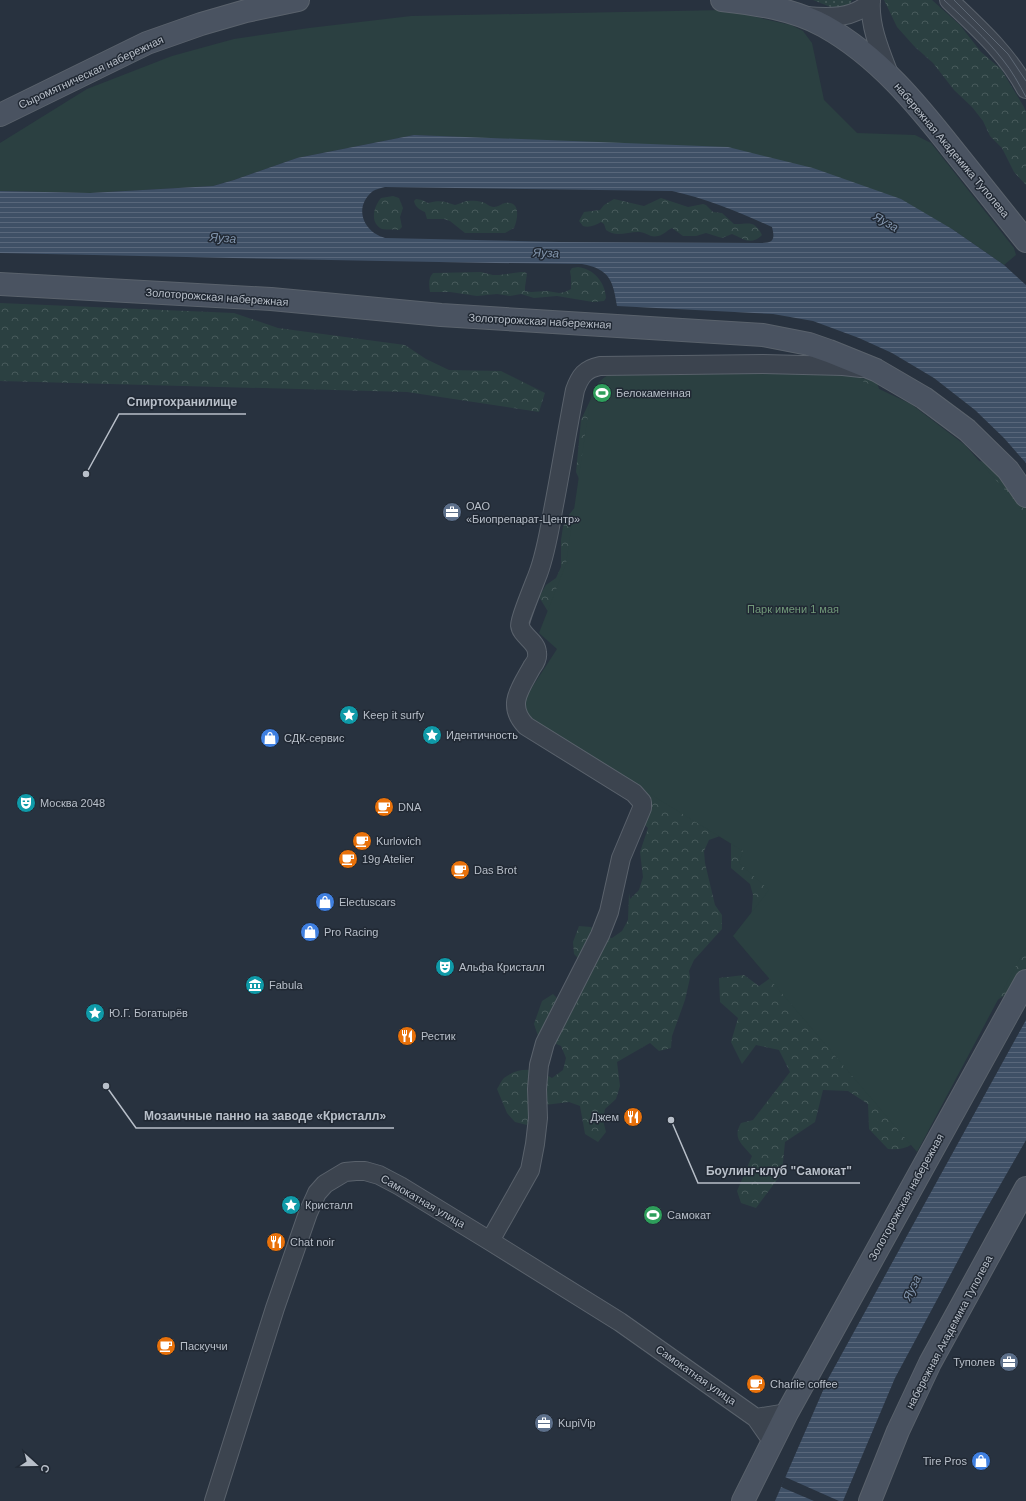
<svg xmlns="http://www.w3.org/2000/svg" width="1026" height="1501" font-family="Helvetica,sans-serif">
  <defs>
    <pattern id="grass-dots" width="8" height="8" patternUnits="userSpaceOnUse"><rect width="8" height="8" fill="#2b4041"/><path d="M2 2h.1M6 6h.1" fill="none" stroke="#485a5b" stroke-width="1.8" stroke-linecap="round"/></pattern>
    <pattern id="forest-crowns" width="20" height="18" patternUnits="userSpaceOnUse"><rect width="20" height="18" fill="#2b4041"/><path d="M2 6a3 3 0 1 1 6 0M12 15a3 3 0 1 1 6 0" fill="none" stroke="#485a5b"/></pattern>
    <pattern id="water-rules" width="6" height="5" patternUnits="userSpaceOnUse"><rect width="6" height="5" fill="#3f5066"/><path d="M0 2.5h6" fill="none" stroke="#59677b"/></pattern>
  </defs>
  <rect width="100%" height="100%" fill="#28323f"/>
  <path fill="url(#grass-dots)" d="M813,0h39l-4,8 -10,2z"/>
  <path fill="url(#forest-crowns)" d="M884,0h48l28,25 21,27 20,17 23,38 2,5v73l-12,-13 -12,-24 -12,-12 -7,-15 -11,-14 -18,-17 -21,-27 -19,-17 -17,-19z
    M393,196l6,2 4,10 -3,9 2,10 -3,3c-6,-1 -12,0 -17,-1 -13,-6 -8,-23 -1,-31z
    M661,198l27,9 15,-3 3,1 7,7 9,1 12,11c13,1 20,-6 28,11 -11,11 -18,4 -30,-1l-10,4 -16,-5 -10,3h-13l-11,-8c-5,2 -8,7 -14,8 -7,2 -11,-3 -18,-4 -11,-1 -24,6 -34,-2l-2,-6 -3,-2c-5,3 -12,6 -18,4l-4,-5 5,-9 16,-2 4,-5 10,-6 30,7z
    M416,199l6,1 6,3c11,-3 16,-2 27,2 4,-1 5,-2 9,-3 5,-2 13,-1 18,0 5,1 7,5 12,5 4,0 7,-3 11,-4 16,-3 13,16 9,25l-9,5h-40l-15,-12 -6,-2h-17l-2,-7c-5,-2 -10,-5 -11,-11z
    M578,267c16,2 27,15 28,31l-2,3 -11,1 -36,-6 -23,2 -13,-4 -11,2 -13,-2 -20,2 -27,-4h-20c-1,-6 -2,-14 3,-19l48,-1 12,3h6l22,-3h4l2,2 -2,13v4l6,1 16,-1 12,2 6,-1 6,-3v-12l-1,-6 2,-3z
    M0,303l234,10 44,15 127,17 21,14 23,11 52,1 44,22 -6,19 -132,-20 -407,-11z
    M840,374l36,7 9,23 86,55 26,6 26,40 3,2v461l-13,22 -33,21 -53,121c-15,12 -19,19 -39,17l-19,-20 -1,-25 -20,-13 -25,-1 -8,32 -30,20 -3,31 -26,35 -15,-5 -4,-12 15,-35c-10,-12 -20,-18 -11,-33l12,-3 37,-48 -11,-22 -23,-5 -14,19 -11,-22 7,-24 -18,-16 -1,-24 25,-3 15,11 10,-7 1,-12 -19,-47 2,-25 -3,-11 -19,-16v-26l-11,-6 -11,4 -5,11 1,12 10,42 7,10v14l-28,31 -5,11 1,7 -5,22 -13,36 -1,12 -12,3 -9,-8 -33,19 3,24 -4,13 -11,10 -2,11 3,12 -8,10 -13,-8 -5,-28 -11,-4 -24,3 -18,20 -12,-3 -8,-9 -10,-24c2,-3 4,-8 7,-11 16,-12 32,-10 48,0l11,-8 3,-12 -5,-12 -23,-10 -4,-12 8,-23 11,-7 9,9 12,-5 8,-8 6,-11 -2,-13 -12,-12 -1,-12 6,-16 12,1 9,8 12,3 10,-7 6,-11 1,-27 1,6 9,-9 4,-13 -3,-25 8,-24 -12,-12 -1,-12 -74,-149 -9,-37 -13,-21 7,-12 10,-7 5,-11v-27l2,-13 5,-11 9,-11 3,-24 -4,-9 5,-52 16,-34z"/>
  <path fill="#2b4041" d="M725,10l66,15 12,6 9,12 12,57 33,33 58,2 16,8 83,105 2,7 -12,10 -52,-36 -400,-88 -138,-6 -117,23 -63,22 -21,6 -123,7 -90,-2v-48l87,-54 85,-33 62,-17 75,-11 102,-12z
    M841,371l70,33 54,41 53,60 8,14v428l-109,205 -184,-216 36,-46 -30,-27 4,-12 -212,-130c-7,-8 -9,-16 -4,-26l30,-46 -18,-16 27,-69 23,-156c3,-16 5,-24 19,-33z"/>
  <path fill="url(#water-rules)" fill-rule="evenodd" d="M414,135l314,12 85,21 88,31 51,30 52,36 22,20v178l-22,-25 -29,-28 -41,-32 -42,-25 -33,-15 -46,-17 -40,-7 -156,-8c-4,-25 -7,-37 -35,-42 -194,-2 -388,-7 -582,-11v-62l90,2 123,-7 21,-6 63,-22zM385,187l287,4c36,8 67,21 100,36 3,12 2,16 -11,16l-202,-1 -174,-4c-22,-6 -32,-31 -12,-47 3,-2 8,-3 12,-4z
    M1026,1020v120l-50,87 -81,151 -52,123h-68l53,-122z"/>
  <path fill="#28323f" d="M785,1477l54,24h-25l-33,-14z"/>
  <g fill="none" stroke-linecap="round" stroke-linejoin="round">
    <defs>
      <path id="minor" d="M871,0c-2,25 9,51 18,74
        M949,0c28,27 58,53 77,89
        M806,16c23,2 46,3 65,-14
        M490,1241l40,-71 5,-26 3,-26 -1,-29 2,-24 6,-22 55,-108 9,-23 12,-54 21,-50v-6l-8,-9 -108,-67c-20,-21 -6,-37 6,-59 3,-4 6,-9 5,-14 0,-12 -16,-17 -17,-28 -1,-4 15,-43 18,-51 9,-24 12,-49 17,-74 7,-37 13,-74 20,-110 5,-14 10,-21 25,-24l163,-2 80,2 18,2
        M756,1418l31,-5
        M214,1501l61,-193 33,-95 9,-20 8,-9 20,-12 11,-1h9l14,4 21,11 90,55 130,81 136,96 16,23"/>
      <path id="secondary" d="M722,0c35,4 71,9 102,26 54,30 93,78 130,125 24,30 48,60 72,90
        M0,115l147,-72 54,-19 45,-13 52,-11
        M0,284l271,15 170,16 322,20 46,9 20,7 47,19 48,28 43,32 41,40 18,26
        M743,1501l44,-88 239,-432
        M870,1501l28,-70 32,-68 96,-175"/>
    </defs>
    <use href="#minor" stroke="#5a626c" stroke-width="20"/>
    <use href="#secondary" stroke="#5a626c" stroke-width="24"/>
    <use href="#minor" stroke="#3c444f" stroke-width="18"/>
    <use href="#secondary" stroke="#4a5361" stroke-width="22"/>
    <path stroke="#5e6875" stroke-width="1" d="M944,0c20,19 42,38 59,60 9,11 16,24 23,37
      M954,0l54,54 18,27"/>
  </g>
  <defs>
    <symbol id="stadium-disc" viewBox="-11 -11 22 22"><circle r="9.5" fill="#2e9e5b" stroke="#212934"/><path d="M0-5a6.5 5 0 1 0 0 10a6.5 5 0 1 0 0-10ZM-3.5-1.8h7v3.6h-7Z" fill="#fff"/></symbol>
    <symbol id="office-disc" viewBox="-11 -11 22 22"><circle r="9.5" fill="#5c6f8a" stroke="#212934"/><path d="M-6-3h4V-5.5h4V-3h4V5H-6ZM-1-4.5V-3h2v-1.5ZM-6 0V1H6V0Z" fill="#fff"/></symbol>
    <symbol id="sight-disc" viewBox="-11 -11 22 22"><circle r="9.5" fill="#0f9aa8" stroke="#212934"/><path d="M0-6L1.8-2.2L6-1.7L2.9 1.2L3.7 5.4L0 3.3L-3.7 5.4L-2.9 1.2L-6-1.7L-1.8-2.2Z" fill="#fff"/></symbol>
    <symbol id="shop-disc" viewBox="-11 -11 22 22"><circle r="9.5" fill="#3f7fe0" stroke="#212934"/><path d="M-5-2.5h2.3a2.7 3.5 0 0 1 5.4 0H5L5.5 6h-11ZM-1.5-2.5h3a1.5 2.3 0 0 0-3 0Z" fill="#fff"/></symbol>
    <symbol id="theatre-disc" viewBox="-11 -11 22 22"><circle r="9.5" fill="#0f9aa8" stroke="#212934"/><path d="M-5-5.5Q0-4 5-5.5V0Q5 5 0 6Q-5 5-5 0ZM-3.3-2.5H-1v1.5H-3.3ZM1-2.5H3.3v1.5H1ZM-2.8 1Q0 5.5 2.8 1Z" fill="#fff"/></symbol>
    <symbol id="cafe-disc" viewBox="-11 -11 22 22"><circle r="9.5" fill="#e8710a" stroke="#212934"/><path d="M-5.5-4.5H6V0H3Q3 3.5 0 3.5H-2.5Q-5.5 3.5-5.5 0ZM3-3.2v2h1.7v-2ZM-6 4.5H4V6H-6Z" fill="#fff"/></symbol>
    <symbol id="museum-disc" viewBox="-11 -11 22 22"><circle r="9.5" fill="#0f9aa8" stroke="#212934"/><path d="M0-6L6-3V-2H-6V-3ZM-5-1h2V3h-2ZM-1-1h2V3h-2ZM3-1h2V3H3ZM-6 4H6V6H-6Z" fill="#fff"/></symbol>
    <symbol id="restaurant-disc" viewBox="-11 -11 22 22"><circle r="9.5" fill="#e8710a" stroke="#212934"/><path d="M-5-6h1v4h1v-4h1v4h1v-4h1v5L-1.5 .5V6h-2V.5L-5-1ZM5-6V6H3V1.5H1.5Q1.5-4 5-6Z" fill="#fff"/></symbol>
  </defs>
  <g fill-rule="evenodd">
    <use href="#stadium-disc" x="591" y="382" width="22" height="22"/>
    <use href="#office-disc" x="441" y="501" width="22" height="22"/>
    <use href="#sight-disc" x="338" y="704" width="22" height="22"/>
    <use href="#sight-disc" x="421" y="724" width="22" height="22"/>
    <use href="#shop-disc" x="259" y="727" width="22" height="22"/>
    <use href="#theatre-disc" x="15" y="792" width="22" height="22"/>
    <use href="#cafe-disc" x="373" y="796" width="22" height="22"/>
    <use href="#cafe-disc" x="351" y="830" width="22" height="22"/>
    <use href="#cafe-disc" x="337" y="848" width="22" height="22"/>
    <use href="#cafe-disc" x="449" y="859" width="22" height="22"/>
    <use href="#shop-disc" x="314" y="891" width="22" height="22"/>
    <use href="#shop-disc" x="299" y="921" width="22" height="22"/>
    <use href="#theatre-disc" x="434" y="956" width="22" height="22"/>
    <use href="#museum-disc" x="244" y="974" width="22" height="22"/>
    <use href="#sight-disc" x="84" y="1002" width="22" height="22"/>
    <use href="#restaurant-disc" x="396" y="1025" width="22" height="22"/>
    <use href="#restaurant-disc" x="622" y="1106" width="22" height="22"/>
    <use href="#sight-disc" x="280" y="1194" width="22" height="22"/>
    <use href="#stadium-disc" x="642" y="1204" width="22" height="22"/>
    <use href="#restaurant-disc" x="265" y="1231" width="22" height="22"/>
    <use href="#cafe-disc" x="155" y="1335" width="22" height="22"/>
    <use href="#office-disc" x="998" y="1351" width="22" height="22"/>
    <use href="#cafe-disc" x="745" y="1373" width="22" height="22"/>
    <use href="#office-disc" x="533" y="1412" width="22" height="22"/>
    <use href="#shop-disc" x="970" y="1450" width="22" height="22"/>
  </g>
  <g text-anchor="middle" stroke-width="3" stroke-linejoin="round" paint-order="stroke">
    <g font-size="11" fill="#b8bfc9" stroke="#212934">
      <text transform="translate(91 72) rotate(-25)" y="4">Сыромятническая набережная</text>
      <text transform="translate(952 150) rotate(50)" y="4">набережная Академика Туполева</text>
      <text transform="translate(217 297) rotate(4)" y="4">Золоторожская набережная</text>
      <text transform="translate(540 321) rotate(3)" y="4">Золоторожская набережная</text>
      <text transform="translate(906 1197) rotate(-61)" y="4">Золоторожская набережная</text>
      <text transform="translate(423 1201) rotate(30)" y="4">Самокатная улица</text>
      <text transform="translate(949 1332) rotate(-62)" y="4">набережная Академика Туполева</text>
      <text transform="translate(696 1375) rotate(35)" y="4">Самокатная улица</text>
    </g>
    <g font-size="11" fill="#b8bfc9" stroke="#212934" text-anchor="start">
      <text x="616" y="397">Белокаменная</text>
      <text x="466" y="510">ОАО<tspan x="466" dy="13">«Биопрепарат-Центр»</tspan></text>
      <text x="363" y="719">Keep it surfy</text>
      <text x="446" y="739">Идентичность</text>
      <text x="284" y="742">СДК-сервис</text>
      <text x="40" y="807">Москва 2048</text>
      <text x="398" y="811">DNA</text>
      <text x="376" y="845">Kurlovich</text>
      <text x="362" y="863">19g Atelier</text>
      <text x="474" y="874">Das Brot</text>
      <text x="339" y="906">Electuscars</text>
      <text x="324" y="936">Pro Racing</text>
      <text x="459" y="971">Альфа Кристалл</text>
      <text x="269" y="989">Fabula</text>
      <text x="109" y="1017">Ю.Г. Богатырёв</text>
      <text x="421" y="1040">Рестик</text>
      <text x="619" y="1121" text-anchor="end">Джем</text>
      <text x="305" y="1209">Кристалл</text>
      <text x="667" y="1219">Самокат</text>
      <text x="290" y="1246">Chat noir</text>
      <text x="180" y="1350">Паскуччи</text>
      <text x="995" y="1366" text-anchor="end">Туполев</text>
      <text x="770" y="1388">Charlie coffee</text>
      <text x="558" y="1427">KupiVip</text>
      <text x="967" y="1465" text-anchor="end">Tire Pros</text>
    </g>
    <g font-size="11" fill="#719879" stroke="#212934">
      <text x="793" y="613">Парк имени 1 мая</text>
    </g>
    <g font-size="12" font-style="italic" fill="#8396ae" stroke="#212934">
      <text transform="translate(886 222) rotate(30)" y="4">Яуза</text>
      <text transform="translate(223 238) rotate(4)" y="4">Яуза</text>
      <text transform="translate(546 253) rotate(2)" y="4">Яуза</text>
      <text transform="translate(912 1288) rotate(-65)" y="4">Яуза</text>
    </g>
  </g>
  <path fill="none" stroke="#b8bfc9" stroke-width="1.5" d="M86 474L119 414H246M106 1086L136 1128H394M671 1120L698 1183H860"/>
  <g fill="#b8bfc9" stroke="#212934" stroke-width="1.5">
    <circle cx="86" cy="474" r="4"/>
    <circle cx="106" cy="1086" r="4"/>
    <circle cx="671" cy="1120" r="4"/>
  </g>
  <g font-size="12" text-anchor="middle" font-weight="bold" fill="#b8bfc9" stroke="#212934" stroke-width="3" stroke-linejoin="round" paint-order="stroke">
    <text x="182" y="406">Спиртохранилище</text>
    <text x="265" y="1120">Мозаичные панно на заводе «Кристалл»</text>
    <text x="779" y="1175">Боулинг-клуб "Самокат"</text>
  </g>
  <g transform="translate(36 1465) rotate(111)" stroke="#212934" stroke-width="3" paint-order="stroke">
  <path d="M0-3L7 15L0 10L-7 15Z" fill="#b8bfc9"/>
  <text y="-6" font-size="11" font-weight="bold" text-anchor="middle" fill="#b8bfc9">С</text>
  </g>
</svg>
